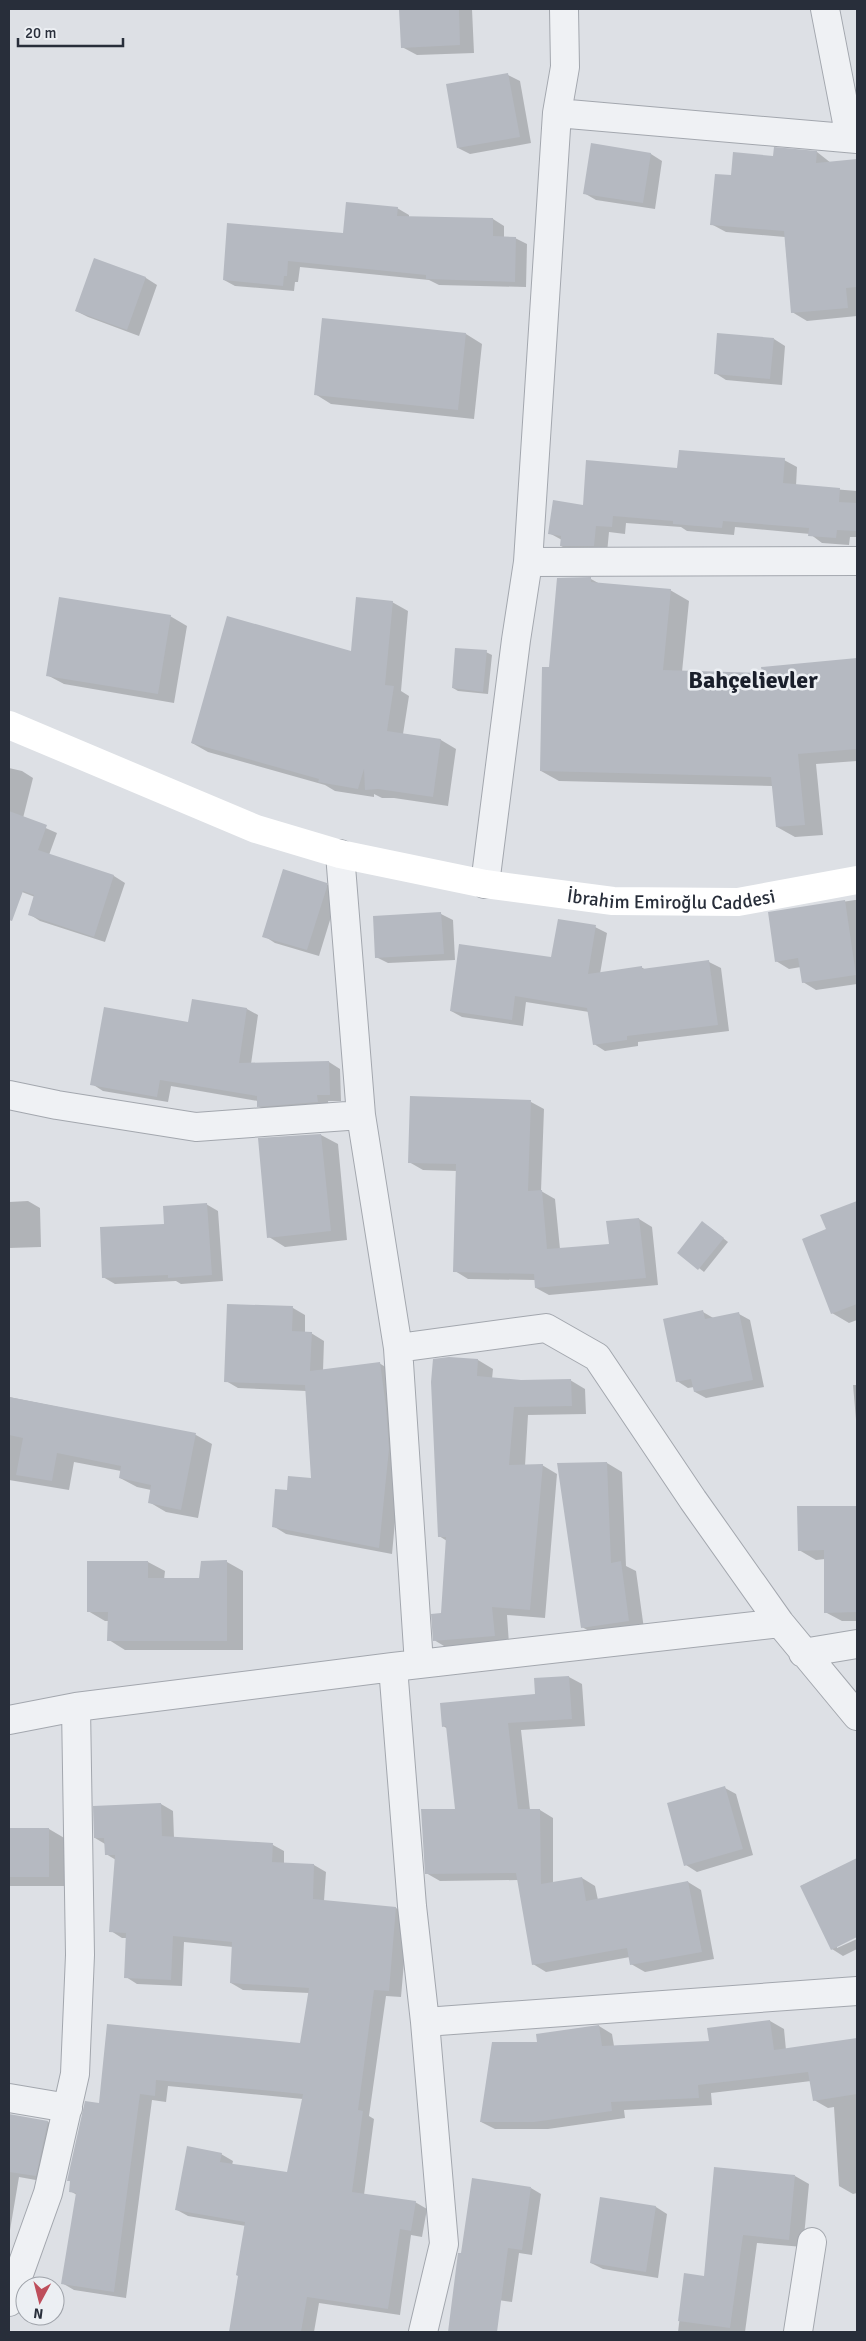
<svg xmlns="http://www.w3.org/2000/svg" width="866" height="2341" font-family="Signika,sans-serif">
  <rect width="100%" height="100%" fill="#dde0e5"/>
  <path fill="#0003" d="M401,9h71l2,44 -57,2 -15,-8z
    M508,75l12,6 11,62 -61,11 -12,-6z
    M592,145l59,9 11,7 -7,48 -59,-9 -12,-7z
    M775,149l42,3 14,11 26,-3v156l-50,5 -15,-9 -7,-75 -59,-5 -15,-8 21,-48 42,-19z
    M397,208l12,7v2l84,2 11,7v12h11l12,6 -1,43 -87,-2 -10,-5 -129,-13 -2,15h-3l-1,9 -59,-5 -11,-6 120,-46z
    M95,260l51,18 11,7 -18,51 -51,-19 -12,-6z
    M466,334l16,10 -8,75 -143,-15 -16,-10z
    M774,339l11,7 -3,39 -56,-5 -11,-7z
    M784,460l13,7 -1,19 61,5v46h-7l-1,8 -27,-2 -12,-9 -75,-7 -1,8 -47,-4 -6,-4 -55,-4 -1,11 -16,-2 -2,21h-33l-13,-7 1,-6 -13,-7 35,-27 95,-37z
    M558,579h33l9,5 70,6 19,11 -7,71 81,2 -1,-6 95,-9v102l-41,3 7,71 -28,2 -18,-10 -4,-41 -214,-5 -18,-10z
    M392,602l16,9 -7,80 8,5 -6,38 38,6 15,9 -8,57 -54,-8h-12l-8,-4v3l-39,-6 -10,-6 -117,-33 -16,-9 160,-91z
    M170,616l17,10 -13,77 -110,-19 -17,-9z
    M486,652l6,3 -4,39 -30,-3 -5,-3z
    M9,768l13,3 11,7 -10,40 34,15 -8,22 65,21 11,7 -20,59 -65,-21 -11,-7 6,-17 -26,-10z
    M326,884l12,7v3l-19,62 -44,-13 -11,-7z
    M855,900h2v84l-41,6 -13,-8 -2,-15 -12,2 -13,-8 -7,-48z
    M441,914l12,6 2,40 -67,3 -12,-6 -2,-40z
    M595,927l12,6 -7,41 41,-7 5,3 63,-8 12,6 8,63 -91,11v4l-33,5 -11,-7 -5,-32 -63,-10 -3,24 -61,-9 -11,-6 101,-53z
    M247,1009l11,6 -7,49 78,-2 11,7 1,32h-13l1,7 -59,5 -12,-7v-5l-87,-15 -3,16 -65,-11 -11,-7 97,-60z
    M531,1102l13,7 -3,82 14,8 5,50 50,-3 29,-27 13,8 6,58 -109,10 -13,-7 -1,-8 -67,-1 -13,-8 2,-100 -34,-1 -14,-8z
    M321,1135l17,9 9,96 -62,7 -16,-10z
    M28,1201l12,7 1,39 -32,1v-46z
    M857,1202v118l-8,3 -17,-10 -4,-83 -6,-15z
    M206,1204l12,7 5,70 -42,3 -5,-3 -61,3 -12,-7 63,-52z
    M708,1226l20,16 -24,30 -25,-20z
    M228,1305l65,3 12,7v18h6l13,8 -1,30 56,-8 13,8 9,86 -9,97 -106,-20 -13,-8 15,-35 24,-11 -6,-89 -68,-3 -12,-7z
    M703,1312l12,7 24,-5 11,6 14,67 -58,11 -11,-6 -1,-5 -6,1 -11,-7z
    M449,1358l29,2 15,9 -1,10 29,2 49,-1 15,9 1,25 -58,1 -3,51 17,-1 15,9 -12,144 -38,-3 2,29 -60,5 -15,-9 8,-26 5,-73 -8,-5z
    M853,1385h4v46z
    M9,1397l187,38 16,9 -14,74 -32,-6 -17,-10 2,-12 -14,-3 -17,-9 1,-7 -47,-9 -5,28 -60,-10z
    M607,1463l15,9 4,94 10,5 8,58 -46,7 -16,-9z
    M799,1507h58v114h-15l-17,-9v-53l-9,1 -17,-10z
    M148,1562l17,9 -1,9h36l27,-18 16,9v79h-118l-16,-10v-19h-4l-17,-10z
    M569,1677l13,7 3,42 -64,4 9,80h10l13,8v65l29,-5 13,8 3,14 90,-18 13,8 13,69 -69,13 -14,-8 -1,-7 -84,15 -13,-8 -15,-84 -78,1 -14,-8 30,-63 -8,-81 -5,-3 93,-31z
    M725,1788l11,6 17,61 -56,17 -11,-7z
    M161,1804l12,7 1,27 99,7 11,6v13l30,1 12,7 -2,29 72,7 12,7 -7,82 -15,-1 -17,120 5,3 -10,76 51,7 12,7 -5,28 -11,-2 -11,80 -81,-12 -5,29h-84l16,-106 -58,-10 -11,-6 44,-56 12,7 -1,4 56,9 15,-75 -135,-13 -2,16 -14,-2 -26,198 -52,-8 -12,-7 15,-88 -7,-4 1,-9 -3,-2 32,-76 8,-78 193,18 8,-51 -66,-3 -12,-7 2,-36 -49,-5 -2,44 -45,-2 -11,-7 1,-39h-5l-11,-7 5,-71 -10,-6 -1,-10 -10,-6z
    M9,1829h40l17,10 -1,47h-56z
    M857,1859v77l-20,10v2l20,-9v10l-14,7 -11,-7 -31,-63z
    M770,2021l14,8 2,21 71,-11v154l-4,1 -14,-8 -5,-79 -6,1 -14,-8 -3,-19 -100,12 1,12 -88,5 1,8 -77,11h-53l-14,-7 57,-79 61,-17 13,8 2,12 96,-3 -1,-14z
    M9,2115l39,7 11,6 -12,54 -28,-5 -10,59z
    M795,2176l14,8 -6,63 -46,-4 -12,89h-67l7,-57 20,3z
    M531,2188l10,6 -9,61 -13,-2 -7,49 -21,-3 -6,33h-36l11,-77z
    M601,2199l55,8 11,7 -9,64 -55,-9 -12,-6z"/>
  <path fill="#b5b9c1" d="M399,9h60l1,36 -59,3z
    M508,73l12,64 -63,11 -11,-64z
    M591,143l60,10 -8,50 -60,-9z
    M774,147l43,4 -1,12 41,-4v128l-11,1 2,20 -57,5 -7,-82 -74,-6 5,-51 16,1 2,-23 40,4z
    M346,202l52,5 -1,9 96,2v18l23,1 -1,45 -89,-3v-4l-138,-14 -1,15h-3l-1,10 -60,-6 4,-57 116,10z
    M94,258l52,19 -19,53 -52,-19z
    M322,318l144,15 -8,77 -144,-15z
    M717,333l57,5 -4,41 -56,-5z
    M679,450l106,8 -2,25 57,5 -1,14 18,1v28l-20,-1 -1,8 -28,-2 1,-8 -86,-7 -1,7 -49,-4v-3l-60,-5 -1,11 -16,-1 -2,20h-34l1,-10 -13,-2 5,-34 30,5 3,-45 91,8z
    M591,577v5l80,7 -8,81 99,3 -1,-6 96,-9v91l-59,5 7,71 -29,2 -5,-50 -231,-6 2,-104h7l8,-89z
    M59,597l112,18 -13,79 -112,-18z
    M356,597l37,4 -8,84 9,1 -7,45 54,8 -8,58 -55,-8 -13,1 -1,-21 -6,20 -40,-7 1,-3 -128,-36 36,-127 124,35z
    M455,648l32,2 -4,42 -31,-4z
    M9,811l38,14 -9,25 76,25 -20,62 -66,-22 6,-20 -11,-4 -11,30 -3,-1z
    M283,869l44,14v4l-20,63 -45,-13z
    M845,900l11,75 -54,8 -4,-25 -23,4 -7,-50z
    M441,912l3,42 -69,4 -2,-42z
    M558,919l38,6 -8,49 54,-8v3l67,-9 9,65 -91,11v4l-34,5 -6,-37 -72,-12 -3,24 -62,-9 9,-67 92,13z
    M192,999l55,9 -8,55 90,-2 1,34h-13l1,7 -61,5v-11l-97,-16 -3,17 -67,-12 14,-78 84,15z
    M410,1096l121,4 -3,91 14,-1 5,59 62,-5 -3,-23 33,-3 7,60 -111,10 -1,-14 -81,-2 3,-108 -48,-1z
    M321,1134l10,97 -64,7 -9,-100z
    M857,1201v103l-26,10 -29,-75 24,-10 -6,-14z
    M207,1203l5,72 -44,3v-3l-66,3 -2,-51 64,-3 -1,-18z
    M702,1221l22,17 -26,32 -21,-17z
    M227,1304l66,2 -1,25 20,1 -2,39 70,-9 6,45 3,42 -10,99 -107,-21 3,-38 12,1 1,-14 23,2 -6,-93 -81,-3z
    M703,1310l2,9 34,-7 14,68 -59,12 -3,-13 -15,3 -13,-63z
    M449,1357l29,2 -1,17 44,4 50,-1 1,27 -58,1 -5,58 34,-1 -13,146 -38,-3 3,29 -62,5 -2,-27 10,-1 5,-76h-8l-7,-155 2,-23z
    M9,1397l187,36 -15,77 -33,-7 3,-18 -32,-7 2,-12 -64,-13 -5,28 -36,-6 7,-37 -14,-3z
    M607,1462l4,101 10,-2 8,60 -48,7 -24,-165z
    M797,1506h60v106l-33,1v-63l-26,1z
    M227,1560v81h-120l1,-29h-21v-51h61v17h51l2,-17z
    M569,1676l3,43 -64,4 10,86h22l1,75 41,-7 4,24 102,-20 14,71 -72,13 -3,-17 -95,17 -16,-92 -91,1 -4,-65h34l-9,-83 -4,1 -2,-24 95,-9 -1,-16z
    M725,1786l18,63 -59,17 -17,-63z
    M161,1803l1,33 111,7 -1,19 42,2 -1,35 83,8 -7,84 -15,-1 -16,120 5,1 -11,81 64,9 -5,30 -11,-2 -12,80 -81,-12 -6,35h-72l9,-56 -2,-1 9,-53 -70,-12 12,-64 35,7 -2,9 67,10 16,-78 -147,-14 -1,16 -15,-2 -26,198 -53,-8 15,-91 -7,-1 1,-11h-3l18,-80 14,2 8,-79 193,19 9,-55 -79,-5 2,-41 -59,-6 -2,44 -47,-2 2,-45 -17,-1 6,-77h-10l-1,-17h-10l-1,-32z
    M9,1828h40v49h-40z
    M857,1858v79l-26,13 -31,-64z
    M770,2020l4,30 83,-12v56l-44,7 -5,-29 -110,13 1,13 -88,4 1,9 -78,11h-54l12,-80h45l-1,-8 63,-9 3,21 107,-5 -2,-13z
    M9,2114l39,7 -12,55 -27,-4z
    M714,2167l81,8 -6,65 -46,-5 -13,93 -52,-7 6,-48 20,3z
    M472,2178l59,9 -9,63 -14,-2 -11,84h-49l10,-79h3z
    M600,2197l56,9 -10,66 -56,-9z"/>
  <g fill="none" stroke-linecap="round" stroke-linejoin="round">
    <defs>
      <path id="street" d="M825,9l25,129
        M557,113l300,26
        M528,562l329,-1
        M340,854l21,261 37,233 148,-20 51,29 96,143 87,123 77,93
        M485,884l31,-244 12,-78 29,-449 8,-46 -1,-58
        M9,1095l48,10 139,22 165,-12
        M398,1348l21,316
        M803,1653l54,-9
        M393,1667l19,239 13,116 19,222 -21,88
        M9,1720l67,-13 317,-40 387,-44
        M425,2022l432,-31
        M9,2098l59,10
        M9,2302l39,-109 27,-119 5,-119 -4,-248
        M798,2332l14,-90"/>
    </defs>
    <use href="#street" stroke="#a3a7ae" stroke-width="30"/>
    <use href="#street" stroke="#eff1f4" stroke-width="28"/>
    <path stroke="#fff" stroke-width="28" id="s1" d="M9,725l247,104 84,25 145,30 128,17 125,1 119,-22"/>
  </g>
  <g text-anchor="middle" stroke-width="5" stroke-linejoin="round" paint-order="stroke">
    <g font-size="19" fill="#282e3a" stroke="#eceff3">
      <text dy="7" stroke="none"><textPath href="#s1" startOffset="691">İbrahim Emiroğlu Caddesi</textPath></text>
    </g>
    <g font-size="24" font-weight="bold" fill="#1a1f2b" stroke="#eceff3">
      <text x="753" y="688">Bahçelievler</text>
    </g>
  </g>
  <rect width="866" height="2341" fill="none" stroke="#282e3a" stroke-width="20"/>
  <g transform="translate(40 2301) rotate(187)"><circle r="24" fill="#eceff3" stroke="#9ea2a9"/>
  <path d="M0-4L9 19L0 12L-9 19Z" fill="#be4e5b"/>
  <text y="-8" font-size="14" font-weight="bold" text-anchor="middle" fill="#282e3a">N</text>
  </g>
  <path d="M18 38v8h105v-8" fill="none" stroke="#282e3a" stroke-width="2.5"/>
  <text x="25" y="38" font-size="15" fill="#282e3a" stroke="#eceff3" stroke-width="4" paint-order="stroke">20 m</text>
</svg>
